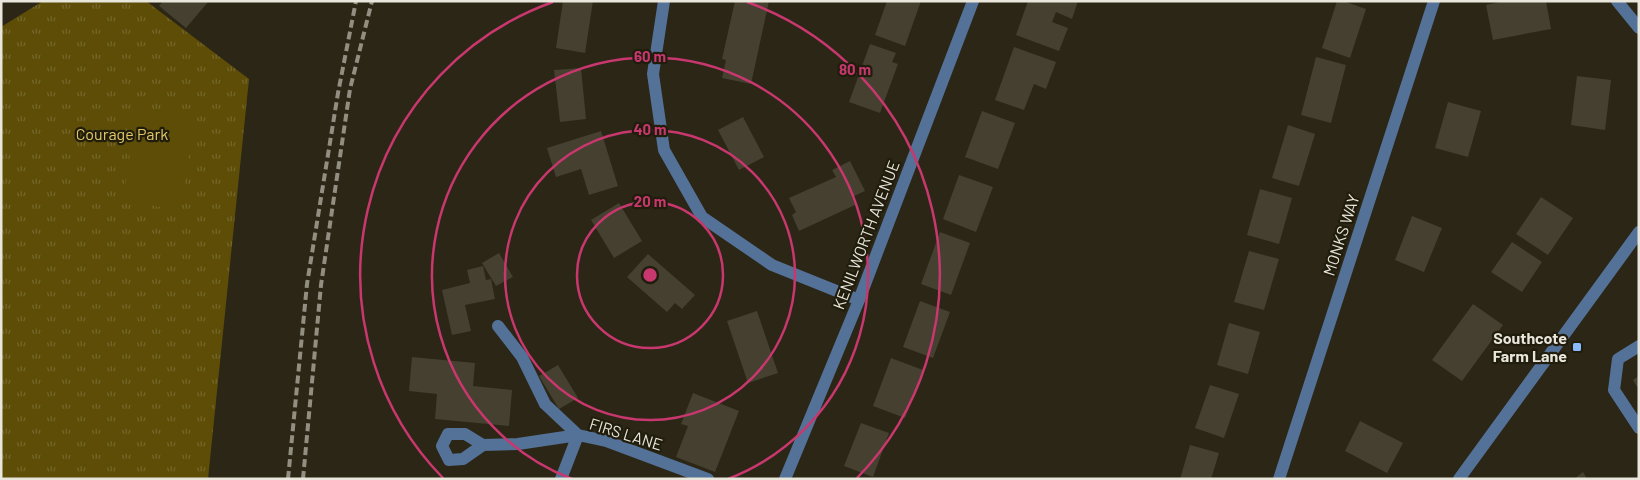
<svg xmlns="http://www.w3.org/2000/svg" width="1640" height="480" font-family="Barlow,sans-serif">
  <defs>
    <pattern id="park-tufts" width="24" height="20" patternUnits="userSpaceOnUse" patternTransform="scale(1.25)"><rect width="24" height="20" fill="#5d4d07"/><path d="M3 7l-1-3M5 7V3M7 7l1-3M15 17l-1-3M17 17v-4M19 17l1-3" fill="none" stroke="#74672b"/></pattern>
  </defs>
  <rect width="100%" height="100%" fill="#2b2616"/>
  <path fill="url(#park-tufts)" d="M43,1h103l103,78 -41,400h-207v-452z"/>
  <path fill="#5d4d07" d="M137,108l58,9 -14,93 -58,-9z"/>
  <path fill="#45402f" d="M163,1h44l1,1 -22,26 -27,-22z
    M563,1h30l-8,52 -29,-5z
    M735,1h34l-18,83 -29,-6 4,-18 -4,-1z
    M887,1h34l-16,45 -30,-11z
    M1028,1h50l-6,18 -16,-7 -4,10 16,6 -9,23 -43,-16z
    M1337,1h6l23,8 -16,49 -28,-10z
    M1504,1h42l5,28 -58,11 -7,-35z
    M870,44l26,9 -4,9 6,2 -18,49 -31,-11z
    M1014,47l42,15 -10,27 -12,-5 -10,26 -29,-10z
    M1316,57l30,8 -15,58 -30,-8z
    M581,68l5,51 -26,3 -6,-52z
    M1577,76l34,4 -6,50 -34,-5z
    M1448,102l33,9 -13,46 -33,-9z
    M982,111l33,12 -17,46 -33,-12z
    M743,117l21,40 -25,13 -21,-40z
    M1288,125l27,9 -16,52 -27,-8z
    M601,131l17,55 -29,9 -8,-26 -25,8 -9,-29z
    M850,161l15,30 -13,6 3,8 -56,26 -7,-16 4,-3 -7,-14 47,-21 -4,-7z
    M959,175l34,12 -17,45 -33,-13z
    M1260,189l32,9 -13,46 -32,-9z
    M1541,197l32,21 -25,37 -32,-21z
    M619,203l23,38 -28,17 -23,-38z
    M1412,216l30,12 -18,44 -29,-12z
    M940,232l30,11 -19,52 -30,-11z
    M1512,242l30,20 -20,30 -31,-20z
    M1249,251l30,8 -15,51 -30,-8z
    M499,253l14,24 -17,9 -14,-23z
    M648,254l47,41 -13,14 -7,-6 -8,9 -40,-35z
    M483,266l3,14 5,-1 4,20 -30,6 6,26 -19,4 -10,-45 28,-7 -3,-13z
    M920,301l30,11 -17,46 -30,-11z
    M1473,304l30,21 -41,56 -30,-21z
    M757,311l21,62 -30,10 -21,-62z
    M1229,323l31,9 -12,42 -31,-9z
    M412,357l63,6 -2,23 39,4 -3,36 -74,-7 2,-25 -28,-3z
    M891,358l32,12 -18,48 -32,-12z
    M558,365l20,33 -19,11 -20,-33z
    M1639,376v14l-6,-10z
    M1210,385l29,9 -15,44 -29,-10z
    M693,393l46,18 -24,61 -39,-15 12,-31 -7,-2z
    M1360,421l43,22 -16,30 -42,-22z
    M861,423l28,10 -16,44 -29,-11z
    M1190,445l29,8 -8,26h-31z
    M1583,472l4,7h-13z"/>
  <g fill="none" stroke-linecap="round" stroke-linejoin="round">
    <path stroke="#547197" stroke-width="12" d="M664,1l-11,73 11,76 38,67 70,48 87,35
      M1617,1l22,27
      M498,326l24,31 23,47 33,31
      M1639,346l-21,13 -4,31 25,38
      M483,445l-18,-11h-17l-6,12 7,14 14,-1 20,-14 35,-1 60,-9
      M561,479l17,-44 28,6 102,38
      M785,479l74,-179 114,-299
      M1279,479l155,-478
      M1459,479l180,-247"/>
    <path stroke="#928e81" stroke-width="4" stroke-dasharray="8 4" stroke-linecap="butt" d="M288,479l19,-195 31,-191 18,-92
      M303,479l18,-194 29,-196 22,-88"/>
  </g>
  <g fill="none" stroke="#c8376e" stroke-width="2.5">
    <circle cx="650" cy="275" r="73"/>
    <circle cx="650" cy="275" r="145"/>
    <path d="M572 479A218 218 0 1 1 728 479"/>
    <path d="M443 478A290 290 0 0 1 553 2M747 2A290 290 0 0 1 857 478"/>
  </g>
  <rect fill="#88bafc" stroke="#211d0d" stroke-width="2" x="1572" y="342" width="10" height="10" rx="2.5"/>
  <g text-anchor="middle" stroke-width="4.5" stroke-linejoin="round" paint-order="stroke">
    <g font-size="16" fill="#e3c966" stroke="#211d0d">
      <text x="122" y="140">Courage Park</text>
    </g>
    <g font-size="16" fill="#e9e6db" stroke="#211d0d">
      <text transform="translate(866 235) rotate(-69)" y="6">KENILWORTH AVENUE</text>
      <text transform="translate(1341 235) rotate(-72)" y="6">MONKS WAY</text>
      <text transform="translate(626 434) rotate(17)" y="6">FIRS LANE</text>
    </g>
    <g font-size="16" font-weight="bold" fill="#e9e6db" stroke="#211d0d" text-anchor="end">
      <text x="1567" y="344">Southcote<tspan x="1567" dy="18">Farm Lane</tspan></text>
    </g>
  </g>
  <circle cx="650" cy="275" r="8" fill="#c8376e" stroke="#211d0d" stroke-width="2.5"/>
  <g font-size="15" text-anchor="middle" font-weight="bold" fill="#c8376e" stroke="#211d0d" stroke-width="4.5" stroke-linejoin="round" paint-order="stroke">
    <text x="650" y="62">60 m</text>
    <text x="855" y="75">80 m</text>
    <text x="650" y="135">40 m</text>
    <text x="650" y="207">20 m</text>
  </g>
  <rect width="1640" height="480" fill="none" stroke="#e9e6db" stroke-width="5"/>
</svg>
